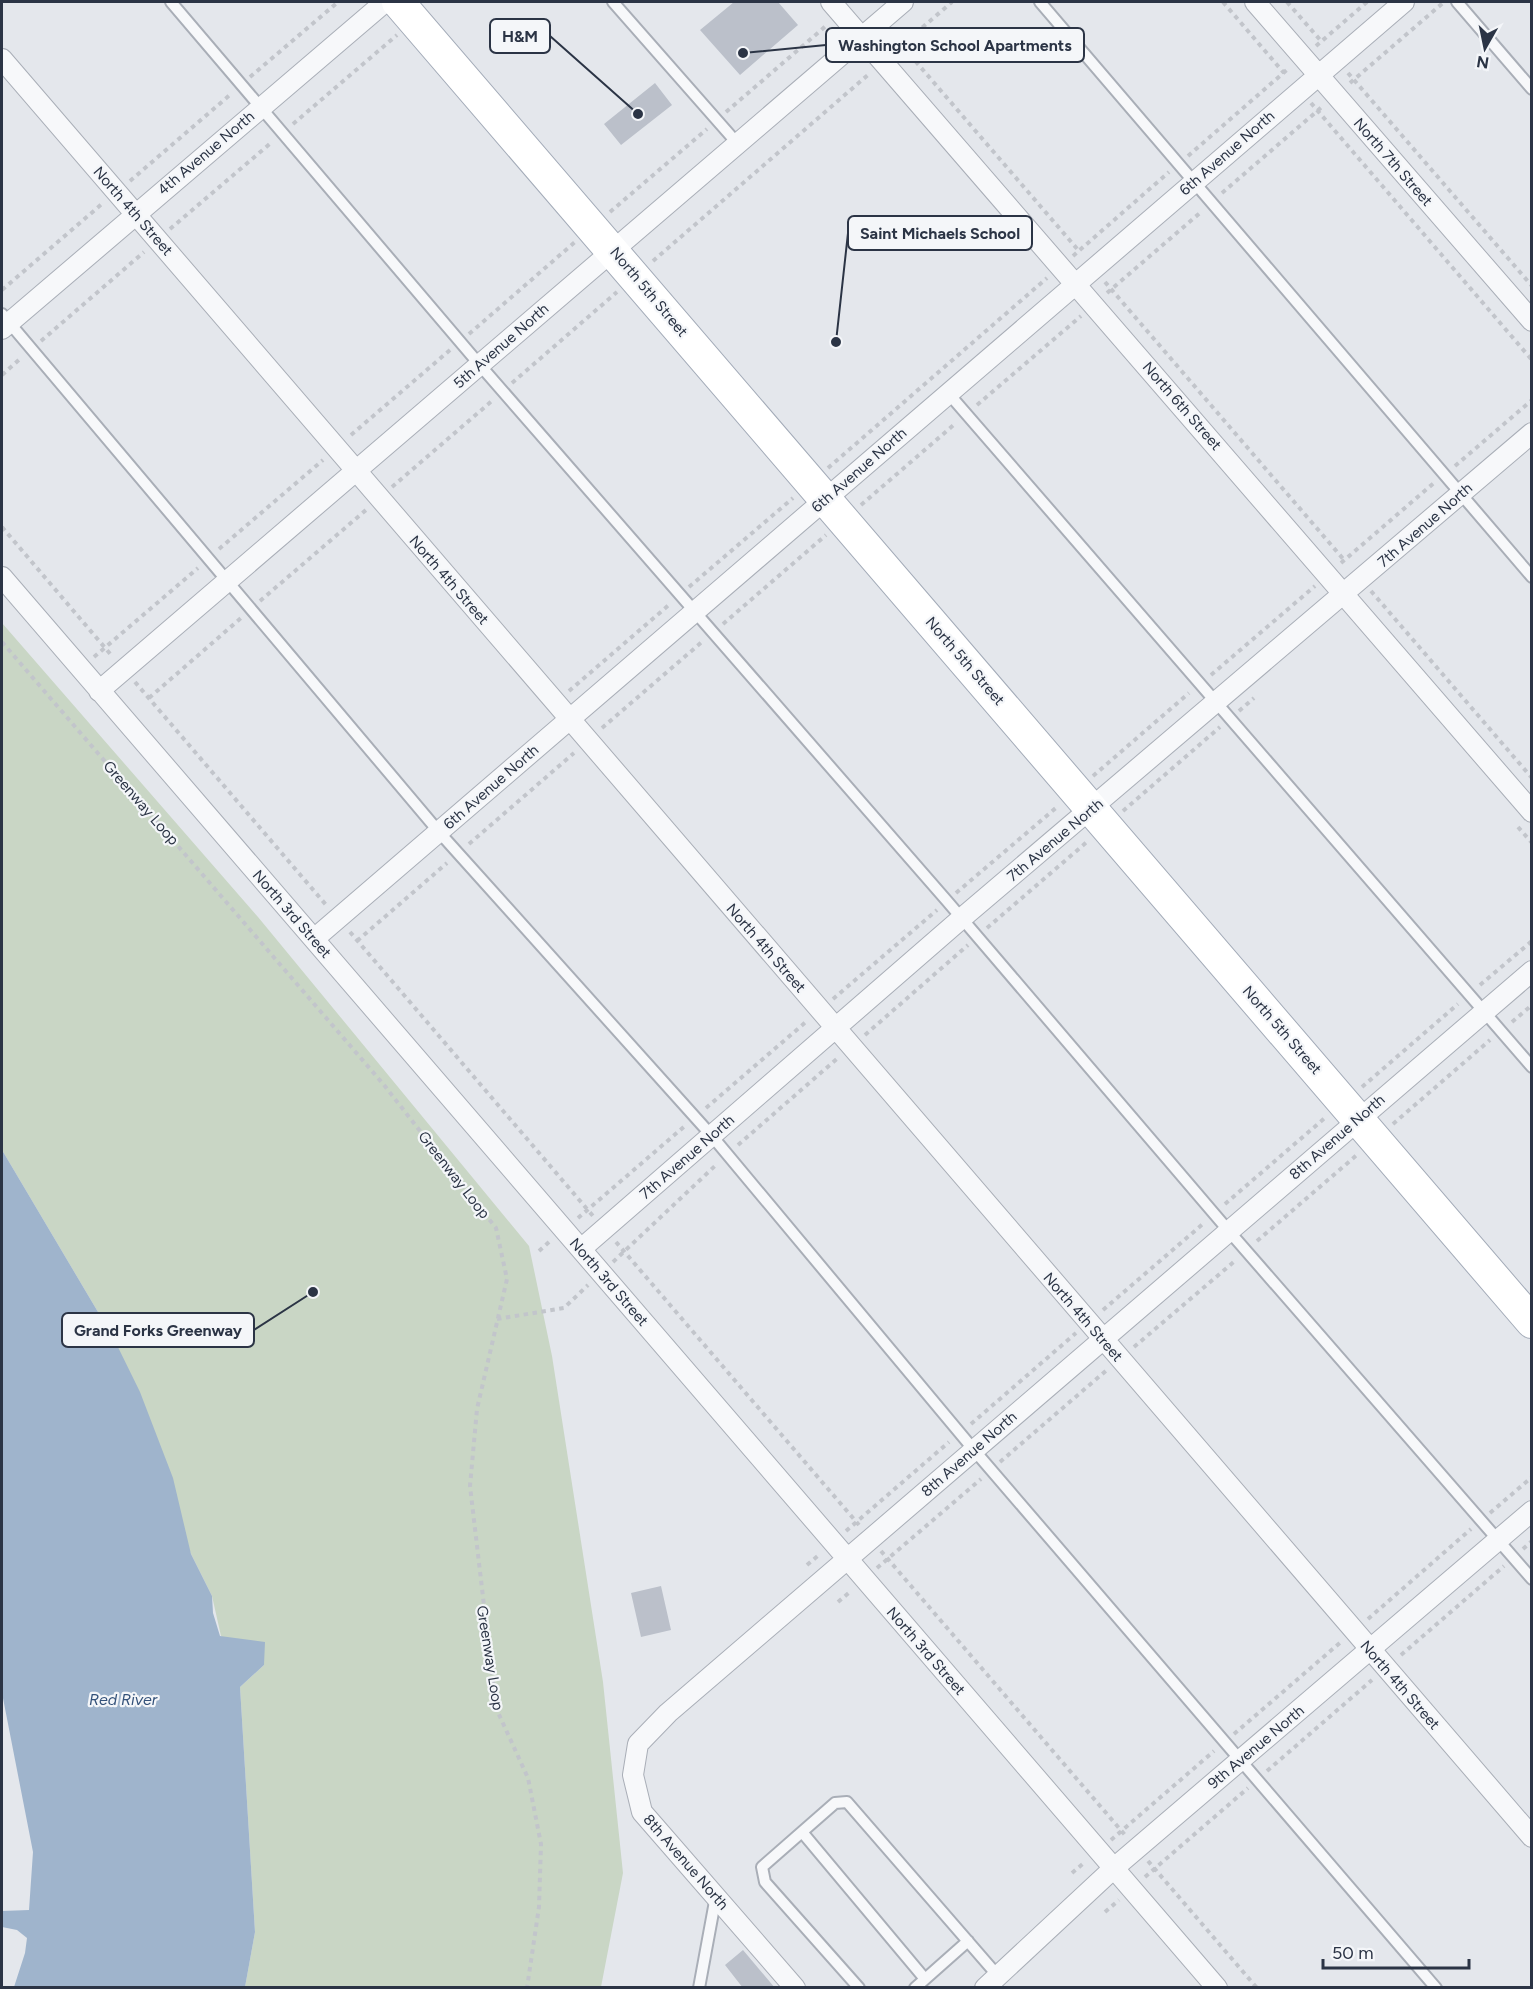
<svg xmlns="http://www.w3.org/2000/svg" width="1533" height="1989" font-family="Figtree,sans-serif">
  <rect width="100%" height="100%" fill="#e4e7ec"/>
  <path fill="#c9d6c5" d="M2,623l256,294 271,329 23,110 51,326 20,191 -22,114h-356l10,-55 -15,-245 24,-22 -43,-29 -9,-40 -21,-42 -77,-215 -112,-189z"/>
  <path fill="#9fb4cc" d="M2,1150l112,189 26,53 33,86 18,76 21,42 1,17 7,23 45,6 -1,23 -24,22 15,245 -10,55h-231l11,-34 2,-15 -10,-8 -15,-3v-16l27,-1 4,-58 -31,-159z"/>
  <path fill="#bbc0ca" d="M734,2h44l20,23 -58,50 -40,-45z
    M655,83l17,22 -51,40 -17,-21z
    M661,1586l10,44 -30,7 -10,-44z
    M743,1950l32,38h-32l-18,-23z"/>
  <g fill="none" stroke-linecap="round" stroke-linejoin="round">
    <defs>
      <path id="service" d="M171,2l308,362 468,537 281,329 304,349
        M613,2l124,141
        M1040,2l492,575
        M1457,2l75,87
        M2,314l437,518 273,304 262,314 462,538
        M949,394l583,673
        M802,1832l123,147
        M699,1988l17,-92
        M859,1988l-94,-106 -3,-15 73,-64 12,-1 151,174
        M915,1988l53,-47"/>
      <path id="minor" d="M831,2l701,810
        M1255,2l277,319
        M2,59l1530,1778
        M2,329l383,-327
        M2,577l1215,1411
        M99,691l804,-689
        M314,939l1090,-937
        M581,1249l381,-331 570,-485
        M795,1988l-153,-176 -9,-37 5,-31 30,-31 864,-742
        M985,1988l129,-120 418,-357"/>
      <path id="primary" d="M398,2l1134,1320"/>
    </defs>
    <use href="#service" stroke="#a9aeb7" stroke-width="14"/>
    <use href="#minor" stroke="#a9aeb7" stroke-width="22"/>
    <use href="#primary" stroke="#a3abb8" stroke-width="34"/>
    <path stroke="#c2c5cb" stroke-width="4" stroke-dasharray="4.5 4.5" stroke-linecap="butt" d="M1223,2l61,71
      M1287,2l35,40
      M892,34l187,217
      M1316,46l51,-44
      M895,51l57,-49
      M1348,73l184,213
      M250,77l88,-75
      M1350,83l94,-81
      M1311,103l221,257
      M726,112l101,-87
      M293,124l104,-89
      M1188,156l101,-88
      M130,181l101,-87
      M1222,193l101,-87
      M610,212l97,-83
      M170,229l102,-87
      M1073,256l96,-84
      M653,261l216,-187
      M1105,282l240,279
      M2,290l101,-87
      M1107,293l94,-81
      M469,334l106,-92
      M41,341l103,-89
      M2,375l19,-17
      M512,383l105,-91
      M977,405l104,-89
      M351,435l99,-85
      M1455,466l77,-66
      M828,468l219,-190
      M392,487l101,-87
      M861,505l95,-82
      M2,527l110,129
      M219,549l104,-89
      M1341,563l94,-81
      M689,587l104,-89
      M1371,591l161,187
      M260,601l106,-91
      M723,624l103,-89
      M2,642l382,443 112,143 11,51 -30,130 -7,77 26,222 32,70 13,66 -2,63 -12,81
      M94,657l104,-89
      M1211,675l104,-89
      M135,682l192,224
      M569,691l101,-87
      M149,698l92,-80
      M1239,711l15,-13
      M602,728l101,-87
      M1093,776l96,-83
      M1123,811l97,-84
      M1518,827l14,16
      M469,844l105,-91
      M956,893l101,-86
      M987,928l101,-87
      M350,932l243,284
      M357,941l90,-78
      M1480,985l52,-44
      M833,999l104,-89
      M1512,1022l20,-17
      M865,1035l103,-90
      M1362,1087l96,-83
      M706,1108l101,-87
      M1393,1124l97,-84
      M738,1145l101,-88
      M1225,1204l101,-87
      M578,1218l108,-93
      M1257,1241l101,-87
      M616,1242l243,283
      M539,1251l10,-9
      M613,1262l104,-98
      M1103,1310l101,-87
      M497,1319l67,-11 24,-23
      M1134,1347l102,-87
      M971,1424l105,-91
      M1000,1462l108,-93
      M1490,1513l42,-36
      M846,1531l103,-89
      M1523,1549l9,-8
      M881,1551l244,284
      M807,1565l13,-11
      M877,1568l104,-89
      M838,1602l13,-11
      M1368,1619l103,-90
      M1401,1655l103,-89
      M1234,1734l108,-93
      M1267,1771l105,-91
      M1111,1840l103,-89
      M1148,1861l109,127
      M1072,1873l13,-11
      M1145,1877l103,-89
      M1105,1912l14,-12"/>
    <use href="#service" stroke="#f7f8fa" stroke-width="10"/>
    <use href="#minor" stroke="#f7f8fa" stroke-width="20"/>
    <use href="#primary" stroke="#fff" stroke-width="32"/>
  </g>
  <g text-anchor="middle" stroke-width="4.5" stroke-linejoin="round" paint-order="stroke">
    <g font-size="15" fill="#2b3445" stroke="#f4f6f9">
      <text transform="translate(206 153) rotate(-40)" y="5">4th Avenue North</text>
      <text transform="translate(1227 153) rotate(-41)" y="5">6th Avenue North</text>
      <text transform="translate(1393 162) rotate(49)" y="5">North 7th Street</text>
      <text transform="translate(133 211) rotate(49)" y="5">North 4th Street</text>
      <text transform="translate(649 292) rotate(50)" y="5">North 5th Street</text>
      <text transform="translate(501 346) rotate(-41)" y="5">5th Avenue North</text>
      <text transform="translate(1182 406) rotate(49)" y="5">North 6th Street</text>
      <text transform="translate(859 470) rotate(-41)" y="5">6th Avenue North</text>
      <text transform="translate(1425 525) rotate(-41)" y="5">7th Avenue North</text>
      <text transform="translate(449 580) rotate(49)" y="5">North 4th Street</text>
      <text transform="translate(965 661) rotate(49)" y="5">North 5th Street</text>
      <text transform="translate(491 787) rotate(-41)" y="5">6th Avenue North</text>
      <text transform="translate(141 803) rotate(49)" y="5">Greenway Loop</text>
      <text transform="translate(1055 840) rotate(-40)" y="5">7th Avenue North</text>
      <text transform="translate(292 914) rotate(49)" y="5">North 3rd Street</text>
      <text transform="translate(766 948) rotate(49)" y="5">North 4th Street</text>
      <text transform="translate(1282 1030) rotate(49)" y="5">North 5th Street</text>
      <text transform="translate(1337 1137) rotate(-41)" y="5">8th Avenue North</text>
      <text transform="translate(687 1157) rotate(-41)" y="5">7th Avenue North</text>
      <text transform="translate(454 1175) rotate(52)" y="5">Greenway Loop</text>
      <text transform="translate(609 1282) rotate(49)" y="5">North 3rd Street</text>
      <text transform="translate(1083 1317) rotate(49)" y="5">North 4th Street</text>
      <text transform="translate(969 1454) rotate(-41)" y="5">8th Avenue North</text>
      <text transform="translate(926 1651) rotate(49)" y="5">North 3rd Street</text>
      <text transform="translate(490 1658) rotate(81)" y="5">Greenway Loop</text>
      <text transform="translate(1400 1685) rotate(49)" y="5">North 4th Street</text>
      <text transform="translate(1256 1747) rotate(-40)" y="5">9th Avenue North</text>
      <text transform="translate(686 1862) rotate(49)" y="5">8th Avenue North</text>
    </g>
    <g font-size="16" font-style="italic" fill="#34527a" stroke="#f4f6f9">
      <text x="123" y="1705">Red River</text>
    </g>
  </g>
  <path fill="none" stroke="#2b3445" stroke-width="2" d="M638 114L550 36M743 53L826 45M836 342L848 233M313 1292L254 1330"/>
  <g fill="#2b3445" stroke="#f4f6f9" stroke-width="2">
    <circle cx="638" cy="114" r="6"/>
    <circle cx="743" cy="53" r="6"/>
    <circle cx="836" cy="342" r="6"/>
    <circle cx="313" cy="1292" r="6"/>
  </g>
  <g fill="#f4f6f9" stroke="#2b3445" stroke-width="2">
    <rect x="490" y="19" width="60" height="34" rx="6"/>
    <rect x="826" y="28" width="258" height="34" rx="6"/>
    <rect x="848" y="216" width="184" height="34" rx="6"/>
    <rect x="62" y="1313" width="192" height="34" rx="6"/>
  </g>
  <g font-size="16" text-anchor="middle" font-weight="bold" fill="#2b3445">
    <text x="520" y="42">H&amp;M</text>
    <text x="955" y="51">Washington School Apartments</text>
    <text x="940" y="239">Saint Michaels School</text>
    <text x="158" y="1336">Grand Forks Greenway</text>
  </g>
  <rect width="1533" height="1989" fill="none" stroke="#2b3445" stroke-width="6"/>
  <g transform="translate(1485 48) rotate(189)" stroke="#f4f6f9" stroke-width="4.5" paint-order="stroke">
  <path d="M0-4.5L10 22L0 15L-10 22Z" fill="#2b3445"/>
  <text y="-9" font-size="16" font-weight="bold" text-anchor="middle" fill="#2b3445">N</text>
  </g>
  <path d="M1323 1959v9h146v-9" fill="none" stroke="#2b3445" stroke-width="3"/>
  <text x="1332" y="1959" font-size="18" fill="#2b3445" stroke="#f4f6f9" stroke-width="4.5" paint-order="stroke">50 m</text>
</svg>
